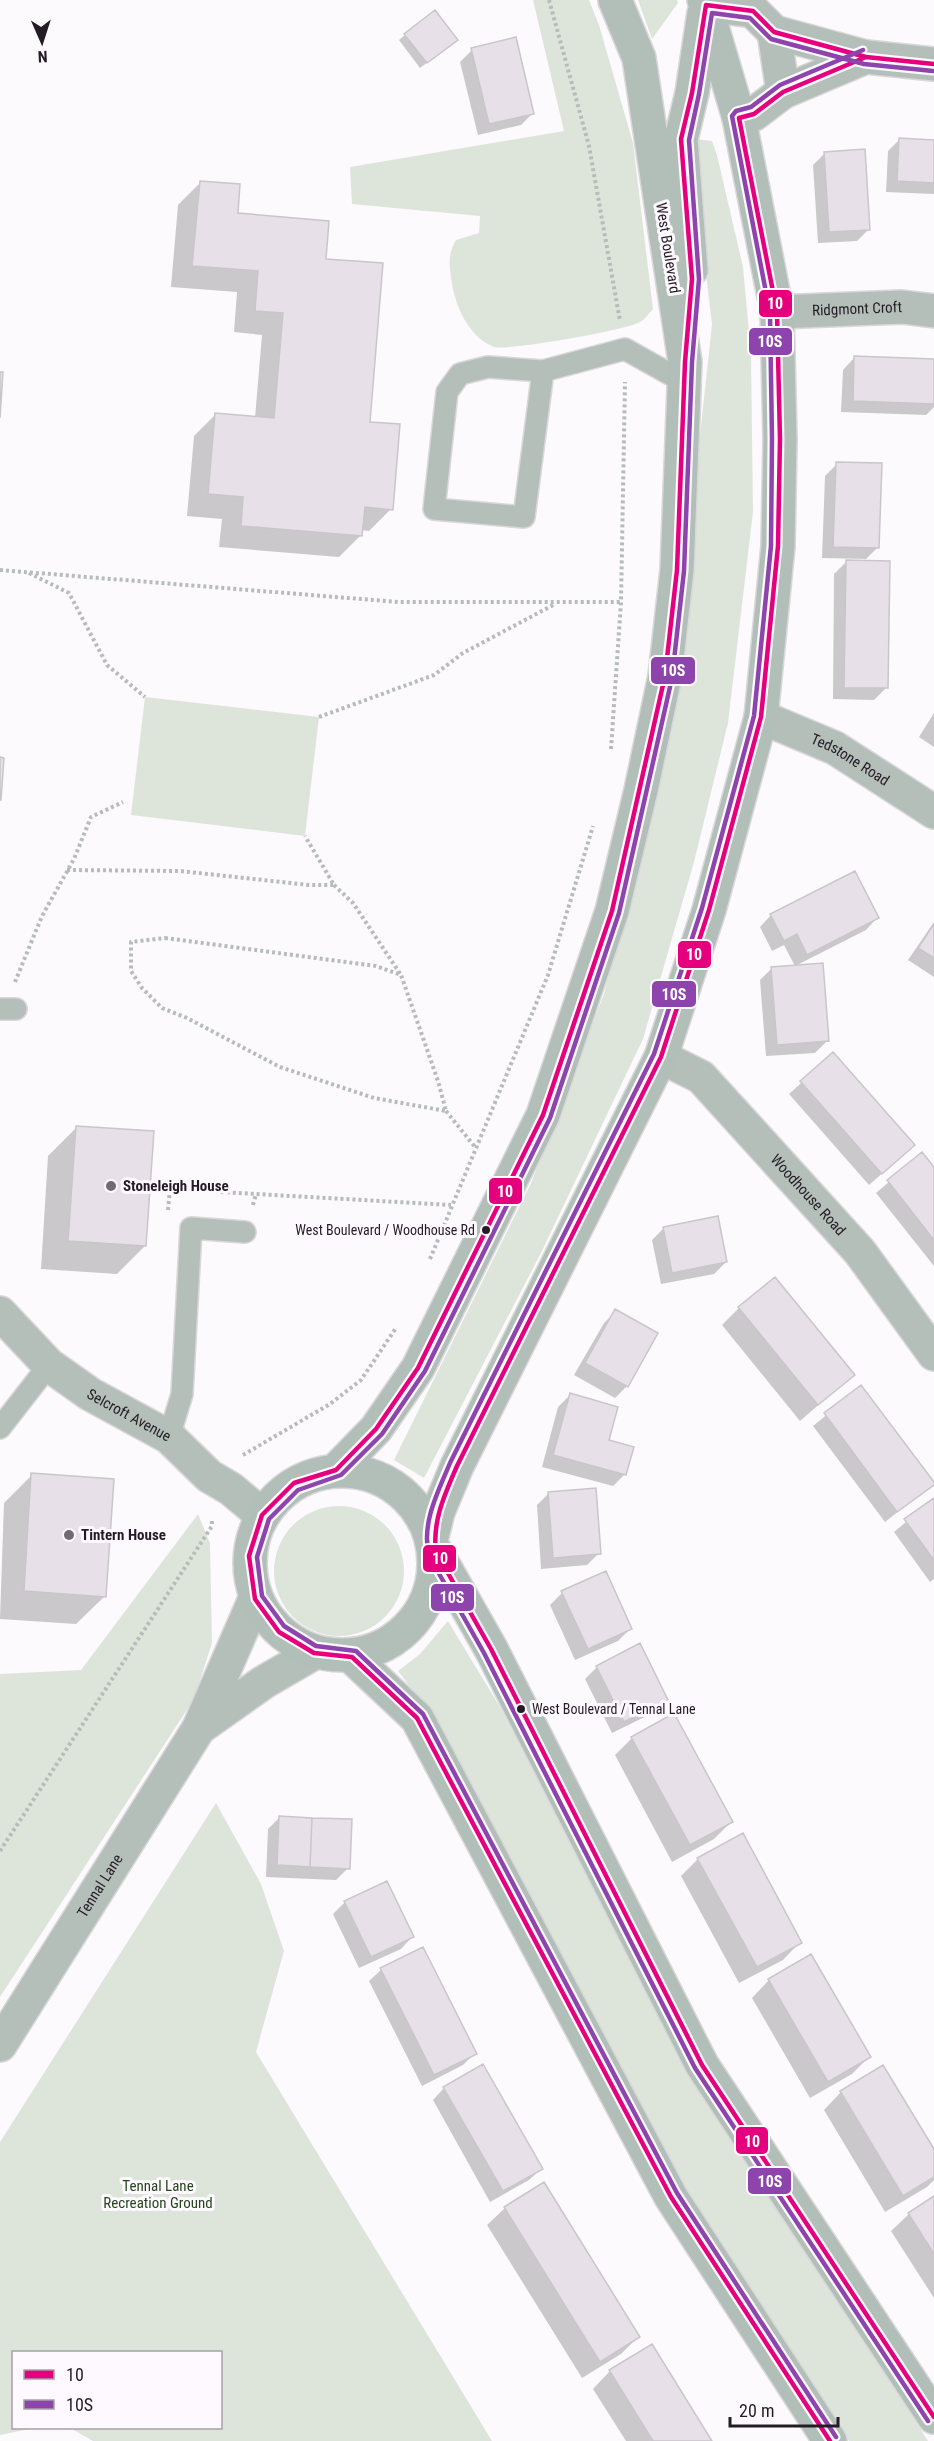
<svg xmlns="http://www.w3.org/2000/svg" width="934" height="2441" font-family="'Roboto Condensed',sans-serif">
  <rect width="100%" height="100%" fill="#fdfafd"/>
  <path fill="#dde5db" d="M533,0h56l10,25 34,118 20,166c-4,4 -8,11 -13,13 -13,8 -132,29 -146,25 -23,-9 -36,-35 -41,-58 -3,-18 -7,-33 3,-49l23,-7 1,-17 -128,-12 -2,-37 214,-36z
    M638,0h39l1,3 -26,36z
    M696,139l16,2 5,14 26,112 8,87 2,158 -25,211 -34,139 -51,177 -102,214 -117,225 -30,-18 137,-277 73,-189 41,-159 50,-353 17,-158 -21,-174z
    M145,697l174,20 -14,119 -174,-21z
    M274 1571a65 65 0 1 1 130 0a65 65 0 1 1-130 0Z
    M198,1514l12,29 2,100 -18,56 -194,298v-323l81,-4z
    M448,1621l52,86 126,242 93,169 209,323h-79l-167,-258 -142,-260 -97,-193 -45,-59 22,-17z
    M216,1803l45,81 23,67 -28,101 236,389h-399l-23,-13h150v-76h-206v76h20l-34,7v-293z"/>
  <path fill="#0003" d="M405,35l45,10 -30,23 -21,-28z
    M472,50l61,63 -12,12 -43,10 -18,-73z
    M900,139l34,2v53l-48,-2 2,-41z
    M825,153l44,76 -12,12 -39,2 -5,-78z
    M200,183l36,32 132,208 23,86 -22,22 -8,-1v5l-22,22 -120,-10 3,-28 -35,-3 7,-80 22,-22 39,4 7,-83 -28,-3 3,-40 -66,-5 7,-82z
    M854,358l80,3v46l-8,8 -85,-3 2,-42z
    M837,464l41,83 -12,12 -44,-1 3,-82z
    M846,562l40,126 -12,12 -41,-1 1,-125z
    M934,713v34l-15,-10z
    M771,915l106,3 -11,12 -71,36 -11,-21 -12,6 -12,-24z
    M934,922v55l-26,-17z
    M772,968l55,73 -12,12 -49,3 -6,-76z
    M833,1054l69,102 -33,29 -80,-91z
    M76,1128l69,118 -28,28 -76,-5 7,-113z
    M922,1154l12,15v97l-58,-73z
    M664,1228l62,34 -12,12 -53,10 -9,-44z
    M739,1308l114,67 -53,46 -78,-96z
    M616,1311l11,75 -12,12 -41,-23 30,-52z
    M861,1387l72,97 -48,38 -72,-96z
    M570,1395l37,46 18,33 -12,12 -71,-19 16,-60z
    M32,1475l73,121 -29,28 -76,-5 4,-116z
    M549,1493l50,60 -12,12 -46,4 -4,-64z
    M934,1499v80l-4,3 -36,-50z
    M562,1593l68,36 -12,12 -43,19 -25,-55z
    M597,1667l69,33 -11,12 -43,21 -27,-54z
    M632,1738l100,83 -18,18 -42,23 -57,-107z
    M280,1817l68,51 -12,12 -70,-3 2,-48z
    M698,1859l102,83 -17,18 -44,23 -58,-107z
    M345,1902l67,35 -11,12 -42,19 -26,-54z
    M381,1970l94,83 -12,12 -41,21 -53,-105z
    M769,1980l100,77 -17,17 -42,24 -58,-100z
    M444,2088l97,81 -12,11 -39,22 -57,-102z
    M841,2092l93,60v28l-7,7 -42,25 -61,-102z
    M934,2198v100l-43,-67 18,-17z
    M505,2208l134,128 -18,18 -39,24 -95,-153z
    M610,2371l100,70h-84l-33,-52z"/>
  <path fill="#e7e0e8" stroke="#cac5cb" stroke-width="1.5" d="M435,10l23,30 -31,23 -23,-29z
    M516,37l18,77 -45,10 -18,-76z
    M899,138l35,2v43l-37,-2z
    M865,149l5,81 -41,2 -5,-80z
    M200,181l40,3 -2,29 91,8 -3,38 57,4 -13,159 30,2 -7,86 -28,-3 -3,29 -121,-10 2,-29 -35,-3 7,-81 59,5 9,-105 -28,-2 3,-40 -66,-5z
    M854,356l80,3v45l-81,-3z
    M0,372h3l-3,46z
    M836,462l46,1 -3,85 -46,-1z
    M846,560l44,1 -2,127h-44z
    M0,757l4,1 -3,42h-1z
    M855,871l24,47 -72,37 -10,-21 -13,7 -14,-27z
    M934,924v34l-16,-10z
    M823,963l6,78 -52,4 -6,-78z
    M833,1052l82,93 -33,29 -82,-93z
    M76,1126l78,5 -8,115 -78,-5z
    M922,1152l12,15v73l-47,-60z
    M718,1216l9,46 -55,11 -9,-46z
    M775,1277l80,98 -37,30 -80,-98z
    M615,1309l43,24 -30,54 -43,-24z
    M861,1385l73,97v3l-37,27 -73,-99z
    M570,1393l48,14 -9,33 25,7 -8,28 -73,-20z
    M31,1473l83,6 -8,118 -82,-6z
    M596,1488l5,66 -48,4 -5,-66z
    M934,1498v62l-30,-41z
    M606,1571l26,58 -44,20 -27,-58z
    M640,1643l28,57 -44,22 -28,-56z
    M674,1713l59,109 -43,23 -59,-108z
    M279,1816l33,2 -2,49 -33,-2z
    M312,1818l40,1 -2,50 -40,-2z
    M743,1833l59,110 -45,24 -60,-109z
    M387,1881l27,56 -43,20 -27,-56z
    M423,1947l54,107 -43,21 -54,-107z
    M811,1954l60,103 -43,25 -60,-103z
    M483,2064l60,105 -40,22 -60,-104z
    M883,2065l51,84v28l-31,19 -63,-105z
    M544,2182l96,155 -40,25 -96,-155z
    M934,2196v58l-26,-41z
    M652,2344l60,97h-59l-44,-71z"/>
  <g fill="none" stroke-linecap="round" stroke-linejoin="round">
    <defs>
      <path id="service" d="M543,371l-55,-4 -28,7 -13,18 -13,117 90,8 19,-146 82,-22 59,33
        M0,1009h16
        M0,1428l49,-63
        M169,1437l13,-43 9,-166 54,4"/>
      <g id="minor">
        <path d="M706,5l47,6 21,21 92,25 68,7"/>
        <path d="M774,32l9,60"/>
        <path d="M739,118l15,-4 29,-22 83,-35"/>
        <path id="s1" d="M777,312l125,-5 32,4"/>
        <path id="s2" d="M761,717l74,31 99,64"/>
        <path id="s3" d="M661,1057l40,20 159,175 74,102"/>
        <path id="s4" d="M0,1313l49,52 41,29 79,43 40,39 22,13 31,26"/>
      </g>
      <g id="tertiary">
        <path d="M199,1728l65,-46 50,-29"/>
        <path id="s5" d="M0,2045l199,-317 56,-129"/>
      </g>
      <path id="secondary" d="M691,270l-10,-131 11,-46 12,-80
        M336,1470l40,-41 42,-61 125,-253 69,-204 29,-121 24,-114 12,-106 8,-208 -46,-304 -24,-58
        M250 1563a92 92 0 1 1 184 0a92 92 0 1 1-184 0Z
        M432,1536l6,-24 19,-46 204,-409 48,-147 52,-193 17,-171 2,-107 -3,-127 -38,-194 -35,-118
        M436,1552l55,97 211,416 232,352
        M352,1657l65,61 254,479 159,244"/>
    </defs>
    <use href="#service" stroke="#d9d7da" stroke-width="24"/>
    <use href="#minor" stroke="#d9d7da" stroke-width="36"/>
    <use href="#tertiary" stroke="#d9d7da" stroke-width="36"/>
    <use href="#secondary" stroke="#d9d7da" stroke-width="36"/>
    <path stroke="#b6bcba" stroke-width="4" stroke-dasharray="3 3" stroke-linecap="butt" d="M549,0l40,146 31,175
      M0,570l398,32h223
      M29,573l40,20 38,72 38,32
      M319,717l115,-42 29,-22 92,-49
      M611,749l10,-147 4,-220
      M67,870l113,1 129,14h25l-29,-49
      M334,885l19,18 48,72
      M165,938l211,28 25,9 37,106 8,30 -72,-13 -94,-31 -93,-49 -25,-10 -20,-20 -11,-17v-29z
      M15,982l27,-66 32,-57 17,-42 32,-15
      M446,1111l29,36
      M253,1205l3,-11 195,11
      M168,1210l2,-21 86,5
      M430,1259l118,-284 45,-149
      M243,1455l87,-51 31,-24 35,-52
      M0,1851l212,-325v-8"/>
    <use href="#service" stroke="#b4bfba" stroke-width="21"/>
    <use href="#minor" stroke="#b4bfba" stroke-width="33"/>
    <use href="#tertiary" stroke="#b4bfba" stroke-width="33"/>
    <use href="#secondary" stroke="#b2beb8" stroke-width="33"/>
    <defs>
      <path id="bus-1" d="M866,57l-83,35 -29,22 -15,4 38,194 3,127 -2,107 -17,171 -52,193 -48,147 -204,409c-12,28 -25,55 -21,86l55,97 211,416 232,352
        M830,2441l-159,-244 -254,-479 -65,-61 -38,-4 -35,-21 -24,-33 -6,-43 13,-41 32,-32 42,-13 40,-41 42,-61 125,-253 69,-204 53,-235 12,-106 8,-208 7,-83 -11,-140 11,-46 14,-88 47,6 21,21 92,25 68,7"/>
      <path id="bus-2" d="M863,50l-83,35 -29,22 -15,4 -4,5 38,197 2,126 -1,107 -17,170 -52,192 -48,146 -204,409c-12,29 -29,60 -21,93l55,97 211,415 233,353
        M836,2437l-159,-244 -254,-479 -67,-63 -40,-5 -32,-20 -22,-30 -5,-39 12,-38 29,-29 43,-15 41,-41 43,-63 125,-253 69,-205 53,-235 12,-107 8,-209 7,-83 -10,-139 10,-46 13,-81 38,5 21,21 93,25 69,7"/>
    </defs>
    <use href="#bus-1" stroke="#fef9fe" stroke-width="9"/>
    <use href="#bus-2" stroke="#fef9fe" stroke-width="9"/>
    <use href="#bus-1" stroke="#e5007d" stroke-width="4.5"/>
    <use href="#bus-2" stroke="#8e44ad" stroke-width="4.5"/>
  </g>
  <g fill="#706a71" stroke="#fef9fe" stroke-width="2">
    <circle cx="111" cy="1186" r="6"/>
    <circle cx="69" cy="1535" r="6"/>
  </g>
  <g fill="#241c25" stroke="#fef9fe" stroke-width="2">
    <circle cx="486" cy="1230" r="5"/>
    <circle cx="521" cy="1709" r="5"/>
  </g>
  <g text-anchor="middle" stroke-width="6" stroke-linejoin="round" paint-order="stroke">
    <g font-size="14" fill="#241c25" stroke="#fef9fe" text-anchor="end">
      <text x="475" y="1235">West Boulevard / Woodhouse Rd</text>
      <text x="532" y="1714" text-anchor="start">West Boulevard / Tennal Lane</text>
    </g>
    <g font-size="15" fill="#241c25" stroke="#fef9fe">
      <text transform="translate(668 248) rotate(81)" y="5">West Boulevard</text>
      <text dy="5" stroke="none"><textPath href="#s1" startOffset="80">Ridgmont Croft</textPath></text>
      <text dy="5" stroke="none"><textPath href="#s2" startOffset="99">Tedstone Road</textPath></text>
      <text dy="5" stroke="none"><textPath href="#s3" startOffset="204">Woodhouse Road</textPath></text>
      <text dy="5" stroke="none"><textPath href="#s4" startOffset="166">Selcroft Avenue</textPath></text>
      <text dy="5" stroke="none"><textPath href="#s5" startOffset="188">Tennal Lane</textPath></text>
    </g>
    <g font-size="15" font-weight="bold" fill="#241c25" stroke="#fef9fe" text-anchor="start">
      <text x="123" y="1191">Stoneleigh House</text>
      <text x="81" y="1540">Tintern House</text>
    </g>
    <g font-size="15" fill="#25461d" stroke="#fef9fe">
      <text x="158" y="2191">Tennal Lane<tspan x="158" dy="17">Recreation Ground</tspan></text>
    </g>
  </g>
  <g stroke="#fef9fe" stroke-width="2">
    <rect x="758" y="289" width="35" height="29" rx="6" fill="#e5007d"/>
    <rect x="748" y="327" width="45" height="29" rx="6" fill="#8e44ad"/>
    <rect x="650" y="656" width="46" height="29" rx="6" fill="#8e44ad"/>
    <rect x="677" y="940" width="35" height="29" rx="6" fill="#e5007d"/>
    <rect x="651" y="980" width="46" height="28" rx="6" fill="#8e44ad"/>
    <rect x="488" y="1177" width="35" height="28" rx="6" fill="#e5007d"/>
    <rect x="422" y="1544" width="35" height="29" rx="6" fill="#e5007d"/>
    <rect x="430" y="1583" width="45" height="29" rx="6" fill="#8e44ad"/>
    <rect x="735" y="2126" width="34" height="29" rx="6" fill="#e5007d"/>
    <rect x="747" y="2167" width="45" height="28" rx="6" fill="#8e44ad"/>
  </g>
  <g font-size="16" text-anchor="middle" font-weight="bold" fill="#fff">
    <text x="775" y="309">10</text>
    <text x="770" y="347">10S</text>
    <text x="673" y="676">10S</text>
    <text x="694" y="960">10</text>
    <text x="674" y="1000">10S</text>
    <text x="505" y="1197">10</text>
    <text x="440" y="1564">10</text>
    <text x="452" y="1603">10S</text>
    <text x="752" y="2147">10</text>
    <text x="770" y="2187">10S</text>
  </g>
  <rect x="12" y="2351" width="210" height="78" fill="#fef9fe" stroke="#a7a1a7" stroke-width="1.5"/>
  <rect x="24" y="2370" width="30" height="9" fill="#e5007d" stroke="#a7a1a7" stroke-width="1.5"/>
  <text x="66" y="2381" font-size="18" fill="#241c25">10</text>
  <rect x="24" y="2400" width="30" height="9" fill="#8e44ad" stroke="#a7a1a7" stroke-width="1.5"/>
  <text x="66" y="2411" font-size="18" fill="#241c25">10S</text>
  <g transform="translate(42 42) rotate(177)" stroke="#fef9fe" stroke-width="4.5" paint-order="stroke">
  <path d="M0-4.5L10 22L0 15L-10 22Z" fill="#241c25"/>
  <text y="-9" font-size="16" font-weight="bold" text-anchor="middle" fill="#241c25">N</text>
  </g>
  <path d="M730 2417v9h108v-9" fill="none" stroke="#241c25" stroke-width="3"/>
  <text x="739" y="2417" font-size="18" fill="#241c25" stroke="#fef9fe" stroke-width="4.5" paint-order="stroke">20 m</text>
</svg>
